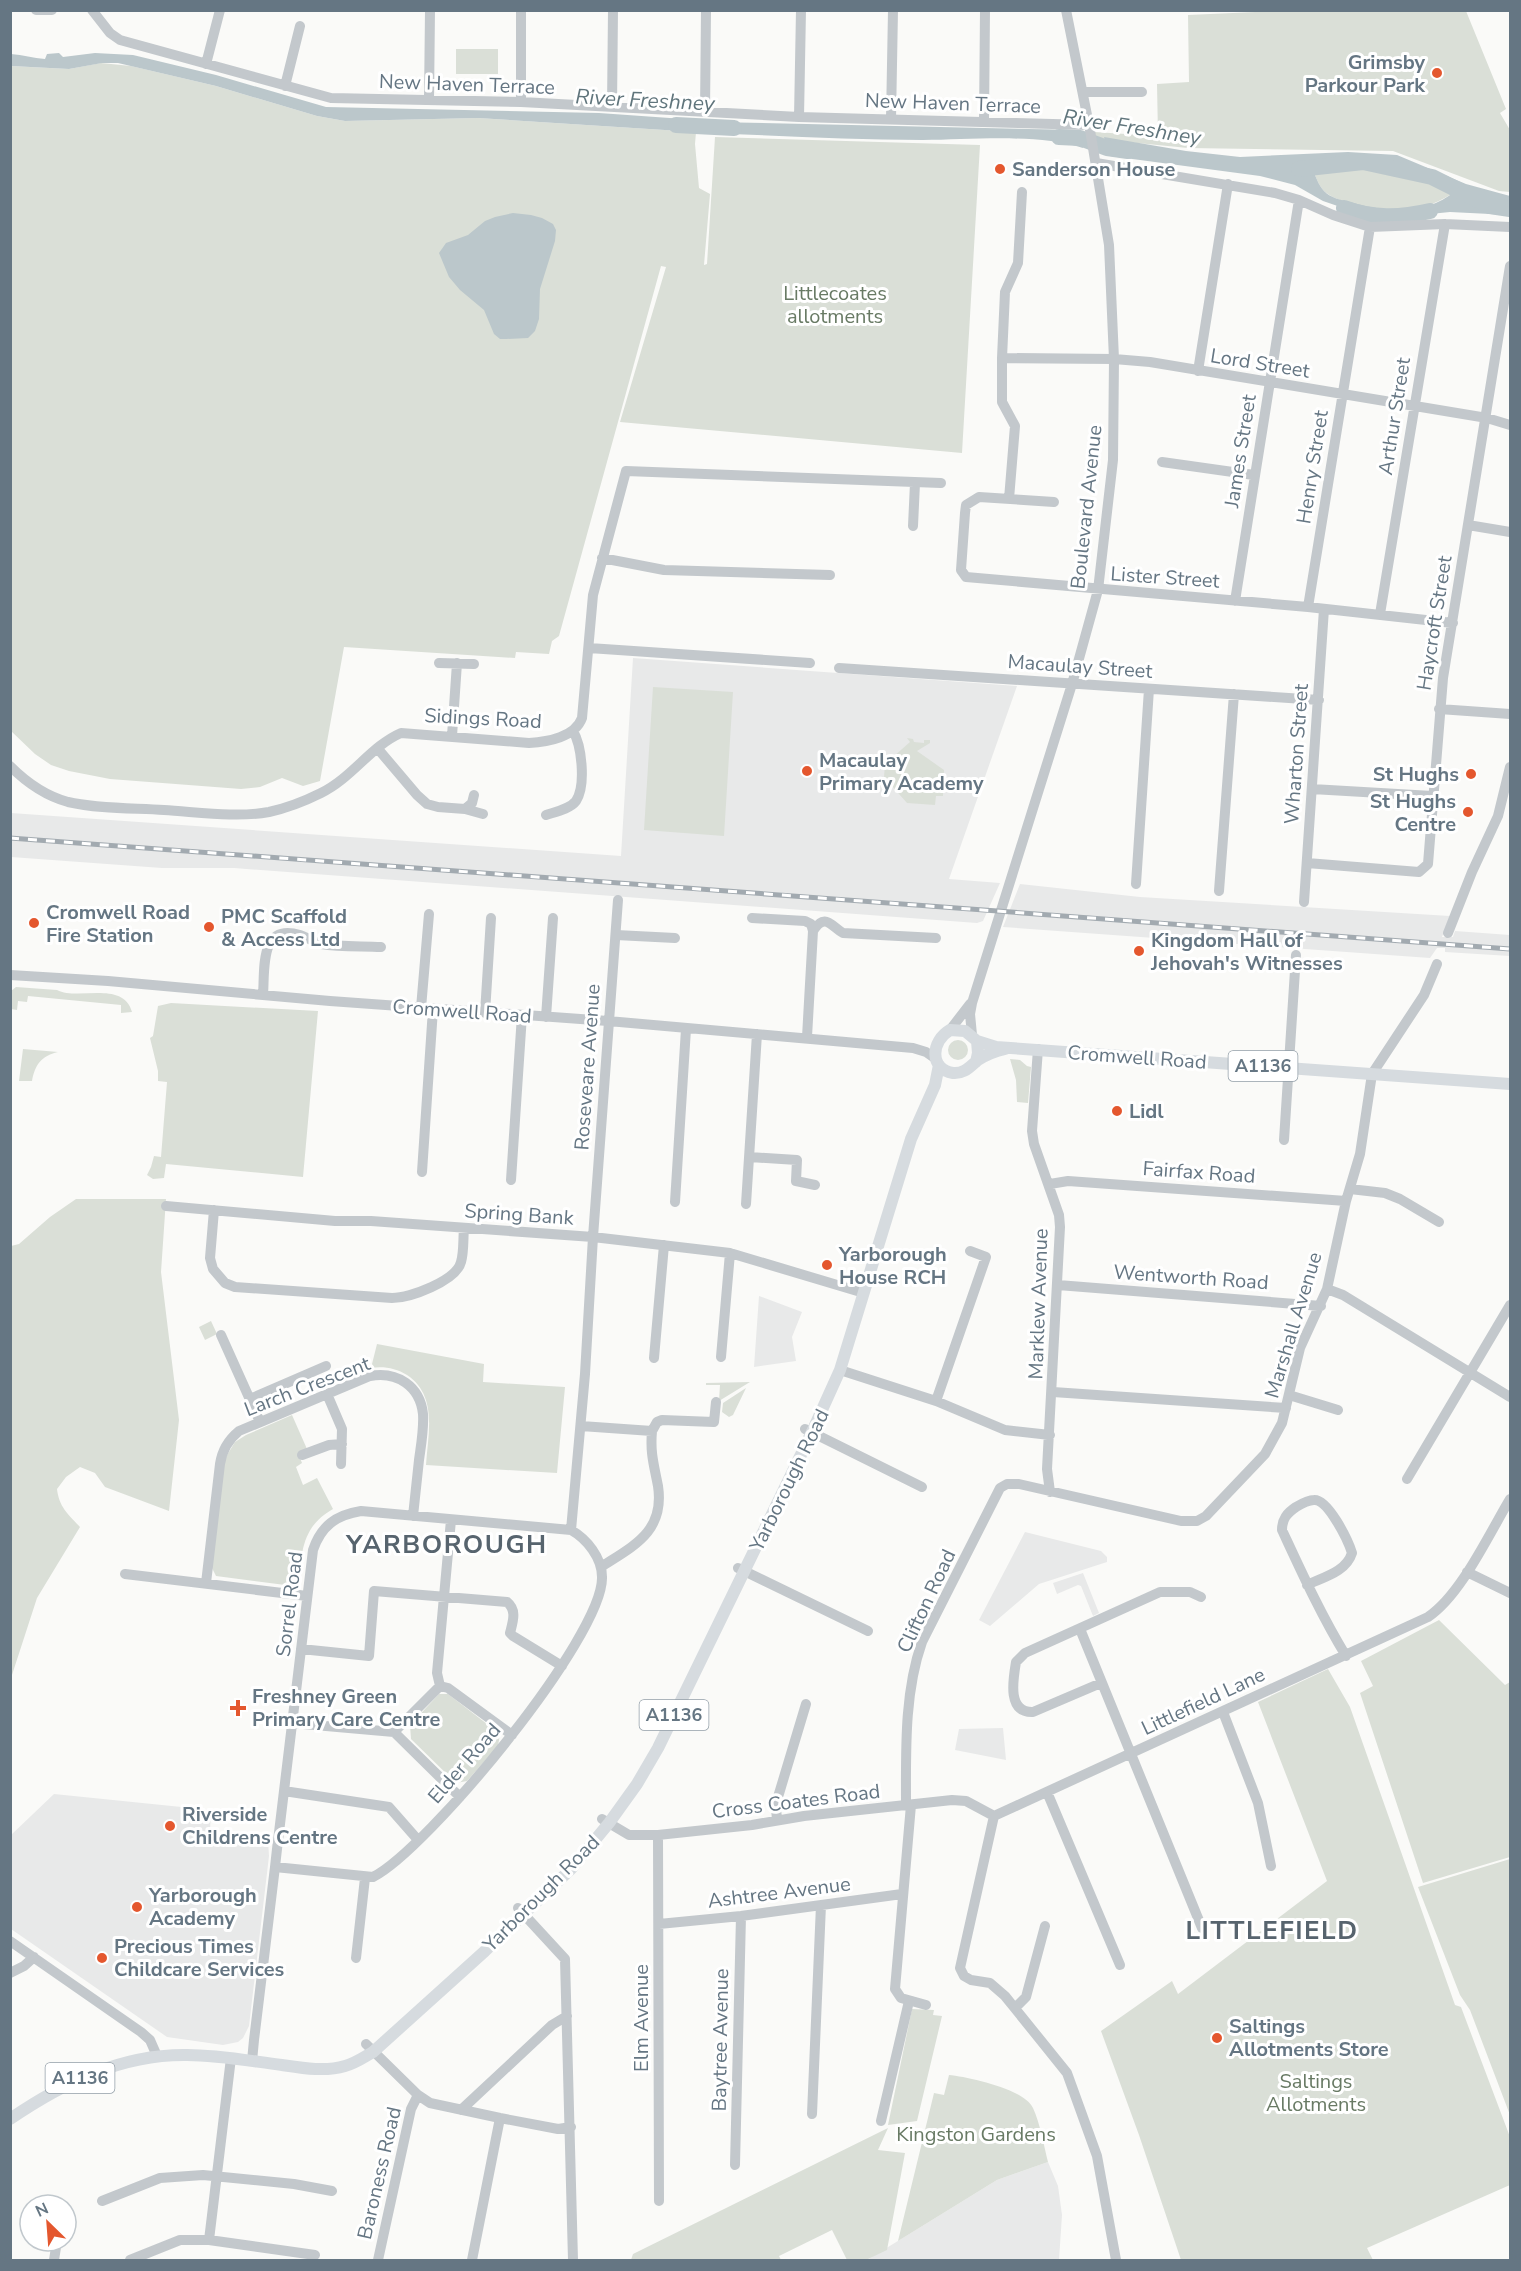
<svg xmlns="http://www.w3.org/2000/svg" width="1521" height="2271" font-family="'Nunito Sans',sans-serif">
  <rect width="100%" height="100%" fill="#fafaf8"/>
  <path fill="#e8e9e9" d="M633,658l384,28 -68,193 51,4 -17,38 -6,2 -743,-55h-72l-151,-11v-44l610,43z
    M1020,884l120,13 310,19 -8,21h11l2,-6 55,4v21l-65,-4v-4h-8l-7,10 -427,-31z
    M759,1296l43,16 -10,25 4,24 -42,6z
    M1025,1532l76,19 6,6v5l-68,22 -49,42 -11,-6z
    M1083,1573l16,40 -6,3 -12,-30 -3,-1 -21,9 -4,-11z
    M1003,1728l3,32 -51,-10 4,-21z
    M54,1794l157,16 -1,22 58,8 1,16 -20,170 -6,12 -5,4 -15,3 -56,-8 -156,-108v-94z
    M1048,2162l10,24 4,29 -3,45h-192l130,-80z"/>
  <path fill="#dadfd7" d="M1297,10l169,1 40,98 -6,4 10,17v62l-11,-1 -106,-40 -205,-3 -92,-9 -2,-7 64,4 -1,-52 32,-2 -1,-67z
    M456,49h42v25h-42z
    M101,63l30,3 85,20 101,30 28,5 133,-3 218,14 -1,12 4,44 11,6 -6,71 3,-1 8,-127 265,8 -18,308 -342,-31 46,-155 -5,-1 -102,370 -7,5 -3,13 -33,-2 -1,6 -171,-11 -24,134 -17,5 -21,-8 -22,9 -19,2 -131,-10 -41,-8 -18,-6 -16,-11 -24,-23 -1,-665 59,3z
    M1363,162l68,15 24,14c-13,11 -32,17 -49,19 -19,2 -67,-5 -82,-19 -4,-4 -7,-11 -9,-16l3,-7z
    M653,687l80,5 -9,144 -80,-6z
    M907,738l6,1 1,3 10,1v-3h6v3l-13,8 27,19 -1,26h-7l-1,9 -28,-2 -23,-26 1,-13 25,-22z
    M16,987l41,3c21,11 66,-10 75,22l-11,1v-8l-93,-9 -1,6 -9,-1 -1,9 -6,-1v-18z
    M171,1003l147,8 -15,166 -137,-13 -2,14 -11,1 -6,-4 4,-8 3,-11 7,1 6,-75 -9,-1v-10l-8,-33 3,-2 5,-30z
    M948 1050a10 10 0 1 1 20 0a10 10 0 1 1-20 0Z
    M23,1049l35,3c-17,4 -23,13 -26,29h-13z
    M1010,1059l10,1 7,6 4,1 -3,36 -11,-1 -1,-22z
    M76,1199h90l-5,73 18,148 -10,91 -64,-24 -10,-14 -15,-6 -14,10 -9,12c2,18 11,25 23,38l-43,71 -26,80v-432l8,-2 31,-27z
    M211,1321l6,13 -12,6 -6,-13z
    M377,1344l107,20 -1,18 82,5 -8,86 -131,-8c2,-32 12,-69 -19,-90 -11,-7 -24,-9 -36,-7z
    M750,1382l-31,19 1,-16h-14v-2z
    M746,1388l-13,27 -4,2 -7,-5 1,-9z
    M292,1415l15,34 -9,4 4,10 -6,4 7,18 14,-7 16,31c-32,18 -31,44 -35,76l-5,1 -77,-10 -4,-8 12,-108 11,-18 11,-7z
    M1439,1620l66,65 5,-3v175l-87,26 -63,-190 13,-7 -12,-25z
    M1328,1669l22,38 105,298 6,2 49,130v48l-143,63 6,12h-192l-42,-125 -38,-104 71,-50 6,13 149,-113 -69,-179z
    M439,1694h9l52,40 -2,12 -31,35 -11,2 -45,-44 -1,-14z
    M1510,1859v256l-40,-105 -10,-15 -42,-108z
    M912,2009l22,1 -1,5 9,1 -25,105 -29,4z
    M949,2075c20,2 75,14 84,33 7,15 11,38 15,54l-51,18 -99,61 36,-148 10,2z
    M888,2128l-10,22 27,3 -18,97 -21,10h-19l-15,-30 -53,26 2,4h-150l2,-6z"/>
  <path fill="#bbc7cb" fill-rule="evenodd" d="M59,53l4,4 32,-4 38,2 83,20 110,32 273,6 99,7 -2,12 -218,-14 -133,3 -28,-5 -101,-30 -98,-23h-16l-33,6 -58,-3v-12c12,1 22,4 34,5l2,-5z
    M713,122l365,8 5,18c-47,-15 -112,-8 -160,-8 -71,0 -141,-4 -212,-7z
    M1104,137l82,14 54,6 108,-5 49,3 69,29 44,12v19l-60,-3 -40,4 -46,-1 -41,-14 -28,-16 -35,-9 -150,-20zM1363,162c30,6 69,8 92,29 -28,25 -72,21 -105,11 -9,-2 -19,-4 -26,-11 -4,-4 -7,-11 -9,-16l3,-8z
    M513,213l18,2 11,3 11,6 3,6 -1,11 -15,48 -1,30 -4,12 -7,7 -22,1h-6l-6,-5 -10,-24 -24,-20 -11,-13 -10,-24 7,-10 22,-8 17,-14 10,-4z"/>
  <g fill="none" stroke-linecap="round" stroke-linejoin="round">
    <path stroke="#bbc7cb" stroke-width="16" d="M676,125l58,3
      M1059,137l21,1 27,10 21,3
      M1299,169l64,-7 69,15 58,29 20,3
      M1344,208c29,11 56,10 86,3"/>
    <path stroke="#c3c8cc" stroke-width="10" d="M36,10h16
      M92,10l18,23 10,7 211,58 190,4 278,15 290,8
      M521,10v92
      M206,64l14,-54
      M285,86l15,-60
      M1083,92h59
      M429,100l1,-90
      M612,107l1,-97
      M705,112l1,-102
      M799,117l2,-107
      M891,119l2,-109
      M984,121l1,-111
      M1096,163l179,30 24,7 34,15 37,12 75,-3 65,3
      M1002,358l112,1 36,3 337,56 23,7
      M1198,371l30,-187
      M1162,462l92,13
      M1009,499l6,-73 -13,-24v-44l3,-66 13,-29 4,-71
      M1054,502l-75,-5 -13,8 -1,8 -4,57 5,7 342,30 145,16
      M1468,525l42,7
      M913,526l2,-43
      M602,558l62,12 166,5
      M1235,601l64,-401
      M1308,607l62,-380
      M1380,614l65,-390
      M589,648l221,15
      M439,663l35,1
      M839,668l480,32
      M1439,709l71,5
      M452,736l5,-73
      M378,749l39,46 10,9 11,3 27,2 18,5
      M10,766c16,16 36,30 58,36 31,7 65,6 96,8 34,2 72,8 105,2 18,-4 36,-11 52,-19 31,-15 50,-47 80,-60l128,10c19,-1 46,-6 53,-25l11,-123 33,-124 315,12
      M1312,789l120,7
      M465,809l7,-6 2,-8
      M546,815c9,-3 24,-6 30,-14 10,-15 6,-55 -3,-70
      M1307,863l112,9 9,-8 15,-186 67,-412
      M1136,884l13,-195
      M1219,891l15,-197
      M1304,902l20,-293
      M752,918l53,3 6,3 2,7 -6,106
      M813,931c12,-19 18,-5 30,2l93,5
      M1448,933l24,-61 26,-56 12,-49
      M616,935l59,3
      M10,975l98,6 222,20 278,20 305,27 13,4 10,7
      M263,995c2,-26 -4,-72 37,-60 7,2 13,7 21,9 19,3 41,2 60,3
      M421,1008l8,-94
      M485,1013l6,-95
      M546,1017l7,-99
      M950,1030l20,-26
      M972,1035l-2,-21 2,-11 100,-319 26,-94 15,-130 1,-101 -5,-114 -19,-115 -24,-120
      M1038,1049l-6,82 2,13 25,71 1,12 -13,242 3,23
      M1284,1140l12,-185
      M750,1157l47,3 -1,21 19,4
      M422,1172l11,-163
      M511,1180l11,-165
      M1050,1184l18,-3 278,20
      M1350,1189l35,4 15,6 39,23
      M675,1202l11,-173
      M746,1204l11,-170
      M166,1206l169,15h36l222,16 137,16 134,40
      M214,1210l-4,48 3,11 12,14 10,4 157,11c18,0 64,-17 69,-36 3,-10 2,-23 3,-34
      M1058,1285l263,21
      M1327,1289l16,6 167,102
      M221,1335l39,87
      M721,1357l9,-104
      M654,1358l10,-113
      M840,1370l96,31 69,29 45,5
      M1053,1392l233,16
      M327,1394l15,35 -1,35
      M1289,1395l49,15
      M250,1399l76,-33
      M936,1401l50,-144 -16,-6
      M581,1426l71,5 5,-9 5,-2 52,2 2,-20
      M805,1429l117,58
      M302,1455l27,-10 13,-1
      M1407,1479l103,-174
      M571,1530l14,-156 8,-137 25,-337
      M601,1567c32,-21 64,-35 57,-81 -4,-21 -8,-33 -6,-55
      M738,1568l130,63
      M1467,1572l43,21
      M125,1574l182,22
      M206,1583l14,-119c2,-14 8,-24 19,-33l131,-55c27,-5 50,10 53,38 1,15 -2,31 -4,46 -2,19 -4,37 -6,56
      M1307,1585c17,-8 39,-13 45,-32 -4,-13 -24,-54 -38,-53 -6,0 -13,4 -18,7 -9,6 -14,12 -14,23 20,43 39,85 64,126
      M1080,1629l122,299
      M301,1649l68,7 5,-65 133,11c10,8 6,19 3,31l3,3 49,30
      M1101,1683l-68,29c-26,1 -20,-32 -17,-50l9,-9 135,-61h30l11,5
      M440,1686l-3,-13 14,-153
      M1223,1712l35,91 13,63
      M292,1723l102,9
      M284,1791l105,16 29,33
      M1047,1792l73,173
      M460,1797l-66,-65 46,-46 8,2 64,47
      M906,1805c0,-53 -2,-112 16,-163l78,-154 7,-4h12l162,37h16l9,-5 59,-62 17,-31 18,-75 27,-59 19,-88 14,-47 12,-80 52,-79 13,-31
      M911,1805l-16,184 6,9 25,7
      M994,1816l434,-199c33,-22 61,-83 82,-118
      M994,1816l-34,152 4,8 7,4 19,3 15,13 62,77 30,83 19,104
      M602,1819l27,16h29l94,-10 52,-9 148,-16 14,1 28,15
      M777,1820l-1,-12 2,-11 28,-93
      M658,1835l1,366
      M518,1908l47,51 8,301
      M659,1924l82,-8 161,-22
      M10,1941l131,91 9,8 7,16
      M356,1958l9,-80
      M10,1973l14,-7 10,-9
      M1015,2008l11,-11 19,-71
      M366,2044l52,51 -7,14 -33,151
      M252,2061l2,-21 21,-173 2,-18 36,-299c8,-24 23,-35 48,-39l210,19c16,9 31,28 31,47 2,59 -175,273 -229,300l-98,-10
      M418,2095l12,8 70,15 58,11 13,-2
      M461,2110l91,-85 15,-9
      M812,2114l9,-209
      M881,2121l28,-120
      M735,2165l6,-249
      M102,2201l58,-23 43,-3 91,9 38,7
      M209,2240l22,-182
      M54,2260l3,-19
      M130,2260l50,-20h29l106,15
      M472,2260l28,-142"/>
    <path stroke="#d6dbdf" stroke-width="12" d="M977,1041l19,6 514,37
      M976,1062l2,-9 -1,-12 -12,-10 -15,-1c-19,11 -21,39 3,43 12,1 17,-7 25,-13 8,-5 18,-9 27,-11
      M10,2119c53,-36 111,-65 177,-64 32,0 63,6 95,10 20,3 43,7 63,1 11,-3 19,-9 28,-14l112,-101 86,-82 38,-46 28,-39 21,-36 154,-316 28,-62 71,-231 24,-54 4,-20"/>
    <defs>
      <path id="rail" d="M10,838l1500,111"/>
    </defs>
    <use href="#rail" stroke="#a2aab0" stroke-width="5"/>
    <use href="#rail" stroke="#fff" stroke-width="3" stroke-dasharray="9" stroke-linecap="butt"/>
  </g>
  <g fill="#e4572e" stroke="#fff" stroke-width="2">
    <circle cx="1437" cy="73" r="6"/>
    <circle cx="1000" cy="169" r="6"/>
    <circle cx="807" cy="771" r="6"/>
    <circle cx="1471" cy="774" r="6"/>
    <circle cx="1468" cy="812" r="6"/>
    <circle cx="34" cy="923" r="6"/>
    <circle cx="209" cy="927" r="6"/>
    <circle cx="1139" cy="951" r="6"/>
    <circle cx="1117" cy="1111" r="6"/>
    <circle cx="827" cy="1265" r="6"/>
    <path d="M235 1699h6v6h6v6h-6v6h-6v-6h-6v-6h6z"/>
    <circle cx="170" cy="1826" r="6"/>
    <circle cx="137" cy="1907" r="6"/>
    <circle cx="102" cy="1958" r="6"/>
    <circle cx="1217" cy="2038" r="6"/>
  </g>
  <g text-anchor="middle" stroke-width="6" stroke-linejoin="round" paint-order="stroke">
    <g fill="#fff" stroke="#939fa8" stroke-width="1.5">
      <rect x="1228.5" y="1051" width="69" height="30" rx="4.5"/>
      <rect x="639.5" y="1700" width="69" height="30" rx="4.5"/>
      <rect x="45.5" y="2063" width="69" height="30" rx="4.5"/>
    </g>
    <g font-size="18" font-weight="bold" fill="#657683">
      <text x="1263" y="1072">A1136</text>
      <text x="674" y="1721">A1136</text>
      <text x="80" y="2084">A1136</text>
    </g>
    <g font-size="20" font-weight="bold" fill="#657683" stroke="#fff" text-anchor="start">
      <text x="1425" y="69" text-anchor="end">Grimsby<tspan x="1425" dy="23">Parkour Park</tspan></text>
      <text x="1012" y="176">Sanderson House</text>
      <text x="819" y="767">Macaulay<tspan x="819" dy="23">Primary Academy</tspan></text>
      <text x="1459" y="781" text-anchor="end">St Hughs</text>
      <text x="1456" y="808" text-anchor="end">St Hughs<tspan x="1456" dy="23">Centre</tspan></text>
      <text x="46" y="919">Cromwell Road<tspan x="46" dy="23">Fire Station</tspan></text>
      <text x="221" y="923">PMC Scaffold<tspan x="221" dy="23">&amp; Access Ltd</tspan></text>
      <text x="1151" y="947">Kingdom Hall of<tspan x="1151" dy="23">Jehovah's Witnesses</tspan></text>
      <text x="1129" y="1118">Lidl</text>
      <text x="839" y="1261">Yarborough<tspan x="839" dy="23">House RCH</tspan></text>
      <text x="252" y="1703">Freshney Green<tspan x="252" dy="23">Primary Care Centre</tspan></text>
      <text x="182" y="1821">Riverside<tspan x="182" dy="23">Childrens Centre</tspan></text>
      <text x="149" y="1902">Yarborough<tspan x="149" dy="23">Academy</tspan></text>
      <text x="114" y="1953">Precious Times<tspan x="114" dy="23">Childcare Services</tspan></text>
      <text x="1229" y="2033">Saltings<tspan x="1229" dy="23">Allotments Store</tspan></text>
    </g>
    <g font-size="20" fill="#657683" stroke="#fff">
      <text transform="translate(467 84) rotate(2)" y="7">New Haven Terrace</text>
      <text transform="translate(953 103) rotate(2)" y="7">New Haven Terrace</text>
      <text transform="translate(1260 363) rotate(9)" y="7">Lord Street</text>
      <text transform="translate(1394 416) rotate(-81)" y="7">Arthur Street</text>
      <text transform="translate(1240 451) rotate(-81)" y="7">James Street</text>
      <text transform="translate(1312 467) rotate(-81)" y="7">Henry Street</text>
      <text transform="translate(1086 507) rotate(-84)" y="7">Boulevard Avenue</text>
      <text transform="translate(1165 577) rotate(4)" y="7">Lister Street</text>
      <text transform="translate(1434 623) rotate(-81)" y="7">Haycroft Street</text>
      <text transform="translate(1080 666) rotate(4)" y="7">Macaulay Street</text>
      <text transform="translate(483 718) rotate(3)" y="7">Sidings Road</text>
      <text transform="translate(1296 754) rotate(-86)" y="7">Wharton Street</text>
      <text transform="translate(462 1011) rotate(4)" y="7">Cromwell Road</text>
      <text transform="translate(1137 1057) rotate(4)" y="7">Cromwell Road</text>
      <text transform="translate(587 1067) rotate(-86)" y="7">Roseveare Avenue</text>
      <text transform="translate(1199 1172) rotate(4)" y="7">Fairfax Road</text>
      <text transform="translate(519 1214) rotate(4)" y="7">Spring Bank</text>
      <text transform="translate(1191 1277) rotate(4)" y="7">Wentworth Road</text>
      <text transform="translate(1038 1304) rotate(-88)" y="7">Marklew Avenue</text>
      <text transform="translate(1293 1325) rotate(-73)" y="7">Marshall Avenue</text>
      <text transform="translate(307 1386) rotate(-21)" y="7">Larch Crescent</text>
      <text transform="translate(789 1480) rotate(-64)" y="7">Yarborough Road</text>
      <text transform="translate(926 1601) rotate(-65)" y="7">Clifton Road</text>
      <text transform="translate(289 1604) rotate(-83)" y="7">Sorrel Road</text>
      <text transform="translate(1203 1701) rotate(-25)" y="7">Littlefield Lane</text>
      <text transform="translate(464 1763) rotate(-49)" y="7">Elder Road</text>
      <text transform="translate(796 1801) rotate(-7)" y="7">Cross Coates Road</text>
      <text transform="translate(779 1892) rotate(-7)" y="7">Ashtree Avenue</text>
      <text transform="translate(541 1893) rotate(-45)" y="7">Yarborough Road</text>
      <text transform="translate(641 2018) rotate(-90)" y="7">Elm Avenue</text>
      <text transform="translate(720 2040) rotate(-89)" y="7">Baytree Avenue</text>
      <text transform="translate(379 2173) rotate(-77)" y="7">Baroness Road</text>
    </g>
    <g font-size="20" fill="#687a64" stroke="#fff">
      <text x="835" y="300">Littlecoates<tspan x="835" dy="23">allotments</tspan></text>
      <text x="1316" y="2088">Saltings<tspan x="1316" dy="23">Allotments</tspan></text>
      <text x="976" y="2141">Kingston Gardens</text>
    </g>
    <g font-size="21" font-style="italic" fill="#60757c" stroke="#fff">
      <text transform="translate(645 100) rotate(3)" y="7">River Freshney</text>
      <text transform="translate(1132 127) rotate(9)" y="7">River Freshney</text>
    </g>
    <g font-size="26" font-weight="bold" letter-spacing="1.5" fill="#57646e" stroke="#fff">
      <text x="447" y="1553">YARBOROUGH</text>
      <text x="1272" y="1939">LITTLEFIELD</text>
    </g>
  </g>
  <rect width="1521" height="2271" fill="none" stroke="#657683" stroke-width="24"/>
  <g transform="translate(48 2223) rotate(335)"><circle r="28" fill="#ffffff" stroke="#c1c8cd" stroke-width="1.5"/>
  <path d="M0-4.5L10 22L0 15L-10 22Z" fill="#e4572e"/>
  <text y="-9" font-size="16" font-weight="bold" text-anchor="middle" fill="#657683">N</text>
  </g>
</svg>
